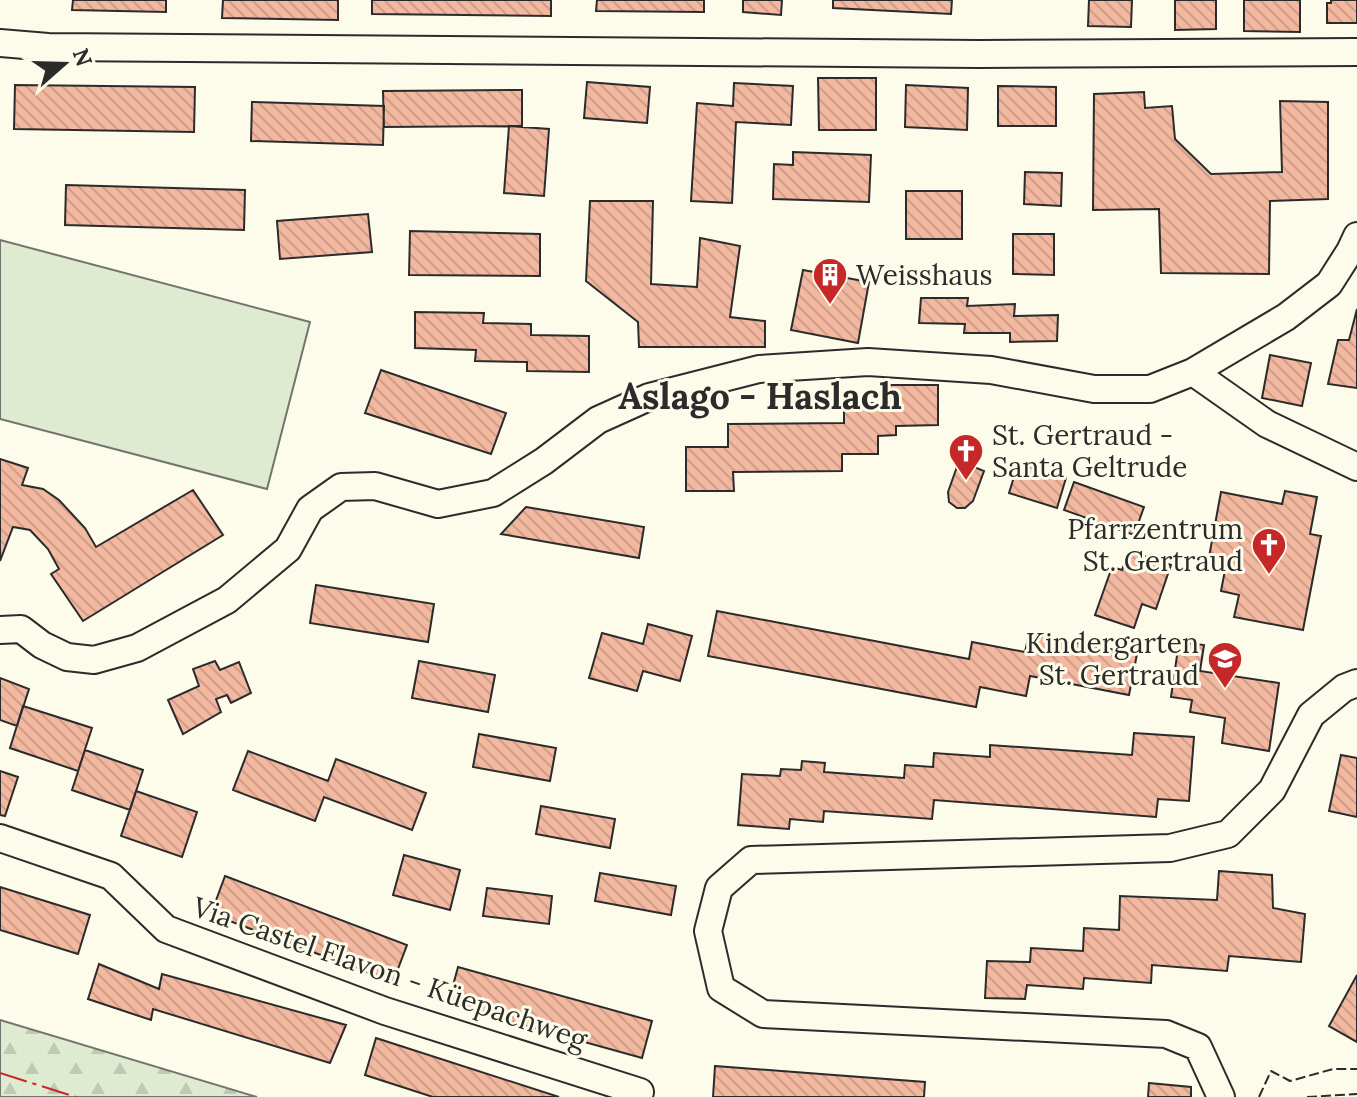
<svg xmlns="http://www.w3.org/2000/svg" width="1357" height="1097" font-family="Lora,serif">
  <defs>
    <pattern id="forest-firs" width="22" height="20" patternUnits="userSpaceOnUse" patternTransform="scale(2)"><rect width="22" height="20" fill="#deebd1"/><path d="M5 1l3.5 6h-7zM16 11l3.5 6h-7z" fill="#bfcab4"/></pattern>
    <pattern id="building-back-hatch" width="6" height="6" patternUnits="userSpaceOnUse" patternTransform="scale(2)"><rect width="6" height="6" fill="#f2b8a0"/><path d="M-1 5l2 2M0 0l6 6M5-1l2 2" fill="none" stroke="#d09e8a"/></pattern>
  </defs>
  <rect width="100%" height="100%" fill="#fdfbea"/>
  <path fill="url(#forest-firs)" stroke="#74746e" stroke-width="2" d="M0,1020l257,77h-257z"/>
  <path fill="#deebd1" stroke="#74746e" stroke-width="2" d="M0,240l310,82 -43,167 -267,-70z"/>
  <path fill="url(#building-back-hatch)" stroke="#2b2b2b" stroke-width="2" d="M73,0h93v12l-94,-2z
    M223,0h115v20l-116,-2z
    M372,0h179v16l-179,-2z
    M597,0h107v12l-108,-1z
    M743,0h39l-1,15 -38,-3z
    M833,0h119l-1,14 -118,-6z
    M1089,0h43l-1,27 -43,-1z
    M1175,0h41v29l-41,1z
    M1244,0h56v32l-56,-1z
    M1331,0h26v23h-30v-20h4z
    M818,78h58v52h-57z
    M587,82l63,5 -3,36 -63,-5z
    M734,83l59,3 -2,39 -55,-3 -4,81 -41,-2 6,-98 36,3z
    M15,85l180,2 -1,45 -180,-3z
    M906,85l62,3 -1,42 -62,-3z
    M998,86l58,1v39h-58z
    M522,90v36l-138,1 -1,-36z
    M1144,92l1,16 27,-2 3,33 36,35 71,-2 -2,-71 48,1v97l-58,2 -1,73 -108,-1 -2,-64 -66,1 1,-116z
    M252,102l132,4 -1,39 -132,-4z
    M509,126l40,3 -5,67 -40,-3z
    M793,152l78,3 -2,47 -96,-3 1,-35 19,1z
    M1025,172l37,1 -1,33 -37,-2z
    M66,185l179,5 -1,40 -179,-5z
    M906,191h56v48h-56z
    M590,201h63l-2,83 46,3 3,-49 40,8 -10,71 35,4v26h-126l-1,-25 -52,-41z
    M368,214l4,38 -92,7 -3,-38z
    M410,231l130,3v42l-131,-1z
    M1013,234h41v41l-41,-1z
    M803,270l66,12 -11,61 -67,-13z
    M921,298h47l-1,8 48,-2 -1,12 44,-1 -1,26 -47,1v-9h-46l1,-9 -46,-1z
    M1357,309v79l-29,-4 10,-44h11z
    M415,312l69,1 -1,10 48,1v11l58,1v36l-62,-1v-9l-52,-1 1,-11 -61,-2z
    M1270,355l41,8 -9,43 -40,-8z
    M381,370l125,43 -15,41 -126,-41z
    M885,385h53v40l-42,1v9l-18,1v18h-36v17l-109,1 1,19h-48v-44h42v-23l116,-1v-20h41z
    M0,459l28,9 -6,17 21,4 16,11 26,28 11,19 97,-57 30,45 -140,86 -32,-47 8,-5 -11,-20 -18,-19 -17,-3 -13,34z
    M959,461l25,10 -11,30 -8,7h-8l-8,-6 -1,-10z
    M1018,464l48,14 -9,30 -48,-15z
    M1074,482l70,25 -10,28 -70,-25z
    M1285,491l32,6 -7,37 11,2 -18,94 -69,-13 5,-22 -18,-4 6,-31 -18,-3 12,-65 61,12z
    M526,507l118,20 -5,31 -138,-24z
    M1129,551l42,14 -15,44 -14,-5 -8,24 -39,-13 17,-48 10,3z
    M316,585l118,19 -6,38 -118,-19z
    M717,611l252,48 3,-17 53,10 4,-18 108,20 -8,41 -99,-19 -4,20 -46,-9 -4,20 -268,-51z
    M648,624l44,12 -12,45 -37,-10 -6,20 -48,-13 13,-45 41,11z
    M1179,642l25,3 -4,26 79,12 -10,68 -47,-8 3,-25 -35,-6 2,-12 -21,-3z
    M215,661l5,9 19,-8 12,31 -20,10 -4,-8 -11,4 5,13 -38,22 -15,-34 31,-14 -6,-17z
    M419,661l76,14 -7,37 -76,-14z
    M0,678l29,11 -12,37 -17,-6z
    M23,706l69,22 -14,43 -68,-23z
    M1134,733l60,4 -5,64 -31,-2 -2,18 -222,-17 -2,19 -108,-8 -1,11 -33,-3 -1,10 -51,-4 4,-51 38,2 1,-7 20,1 1,-9 23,2 -1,9 80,6 1,-13 28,2 1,-14 56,4v-12l142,10z
    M479,734l77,14 -6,33 -77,-14z
    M85,750l58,20 -13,40 -58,-20z
    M248,751l80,30 8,-22 90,34 -14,37 -88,-33 -9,24 -82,-31z
    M1341,755l16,3v59l-28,-6z
    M0,771l18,6 -13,39 -5,-1z
    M136,791l61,21 -15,45 -61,-21z
    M541,806l74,13 -5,29 -74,-14z
    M404,855l56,15 -10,40 -57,-15z
    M1219,871l53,4 1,33 32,6 -4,48 -72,-6 -2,15 -75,-6 -1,18 -67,-5 -1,11 -56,-4 -2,14 -40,-1 2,-37 43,1 1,-14 52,3 1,-23 35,2 1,-34 97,4z
    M600,873l76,13 -5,29 -76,-14z
    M225,876l182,69 -14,37 -182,-68z
    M0,887l90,28 -12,39 -78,-24z
    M487,888l65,8 -3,28 -66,-8z
    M99,964l60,25 3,-15 184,51 -16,38 -177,-54 -2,11 -63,-21z
    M458,967l194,54 -10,37 -194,-54z
    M1357,975v67l-28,-16z
    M376,1038l183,59h-126l-68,-22z
    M715,1066l210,16 -1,15h-211z
    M1149,1083l42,4v10h-43z"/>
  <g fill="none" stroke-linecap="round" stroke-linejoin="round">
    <defs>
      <path id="minor" d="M0,43l48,4 931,7 378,-2
        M1193,372l74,52 90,43
        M0,630l21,-1 21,16 25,12 27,3 43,-12 90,-48 61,-51 22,-40 31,-22 34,-1 63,18 55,-11 51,-32 54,-41 51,-23 110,-28 109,-7 123,8 103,19h56l43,-17 93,-55 43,-33 21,-33 7,-15
        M0,838l111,38 55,53 219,82 255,81
        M1221,1097l-23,-50 -32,-13 -403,-20 -42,-26 -13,-57 11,-43 32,-28 419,-12 58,-14 44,-44 39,-75 33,-27 13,-5"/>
    </defs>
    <use href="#minor" stroke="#2b2b2b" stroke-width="30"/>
    <use href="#minor" stroke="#fdfbea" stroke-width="26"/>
    <path stroke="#2b2b2b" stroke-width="2" stroke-dasharray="10 4" stroke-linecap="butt" d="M1259,1097l12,-26 19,10 43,-12h24
      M1307,1097l50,-3"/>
    <path stroke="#c62828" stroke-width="2" stroke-dasharray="28 6 4 6" stroke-linecap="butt" d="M0,1073l76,24"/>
  </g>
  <defs>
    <symbol id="building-pin" viewBox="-11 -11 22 30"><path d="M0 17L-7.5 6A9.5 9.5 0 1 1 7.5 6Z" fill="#c62828" stroke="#fdfbea"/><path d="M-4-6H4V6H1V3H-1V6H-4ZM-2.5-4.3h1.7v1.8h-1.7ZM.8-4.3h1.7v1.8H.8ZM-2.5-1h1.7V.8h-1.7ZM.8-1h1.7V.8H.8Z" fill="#fff"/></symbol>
    <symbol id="church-pin" viewBox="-11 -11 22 30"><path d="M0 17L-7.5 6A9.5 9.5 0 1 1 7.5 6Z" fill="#c62828" stroke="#fdfbea"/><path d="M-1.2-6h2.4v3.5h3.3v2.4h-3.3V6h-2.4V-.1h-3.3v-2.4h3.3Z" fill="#fff"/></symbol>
    <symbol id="school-pin" viewBox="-11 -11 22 30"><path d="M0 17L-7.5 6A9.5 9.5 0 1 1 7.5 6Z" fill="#c62828" stroke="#fdfbea"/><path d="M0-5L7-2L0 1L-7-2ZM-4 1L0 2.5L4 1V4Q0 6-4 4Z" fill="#fff"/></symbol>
  </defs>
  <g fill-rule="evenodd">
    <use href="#building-pin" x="810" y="255" width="40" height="54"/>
    <use href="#church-pin" x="946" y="431" width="40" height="54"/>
    <use href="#church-pin" x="1249" y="525" width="40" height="54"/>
    <use href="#school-pin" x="1205" y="639" width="40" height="54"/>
  </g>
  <g text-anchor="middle" stroke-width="6" stroke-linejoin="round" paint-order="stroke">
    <g font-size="28" fill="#2b2b2b" stroke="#fdfbea" text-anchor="start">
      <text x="856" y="285">Weisshaus</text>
      <text x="992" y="445">St. Gertraud -<tspan x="992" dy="32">Santa Geltrude</tspan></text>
      <text x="1243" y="539" text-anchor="end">Pfarrzentrum<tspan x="1243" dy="32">St. Gertraud</tspan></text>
      <text x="1199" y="653" text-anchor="end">Kindergarten<tspan x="1199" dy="32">St. Gertraud</tspan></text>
    </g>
    <g font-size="28" fill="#2b2b2b" stroke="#fdfbea">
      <text transform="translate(390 973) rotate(19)" y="10">Via Castel Flavon - Küepachweg</text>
    </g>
    <g font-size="36" font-weight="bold" fill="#2b2b2b" stroke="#fdfbea">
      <text x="760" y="409">Aslago - Haslach</text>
    </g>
  </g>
  <g transform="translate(64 64) rotate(70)" stroke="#fdfbea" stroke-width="6" paint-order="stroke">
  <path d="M0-6L14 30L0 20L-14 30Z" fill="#2b2b2b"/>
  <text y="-12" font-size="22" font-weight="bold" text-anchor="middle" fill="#2b2b2b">N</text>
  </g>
</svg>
